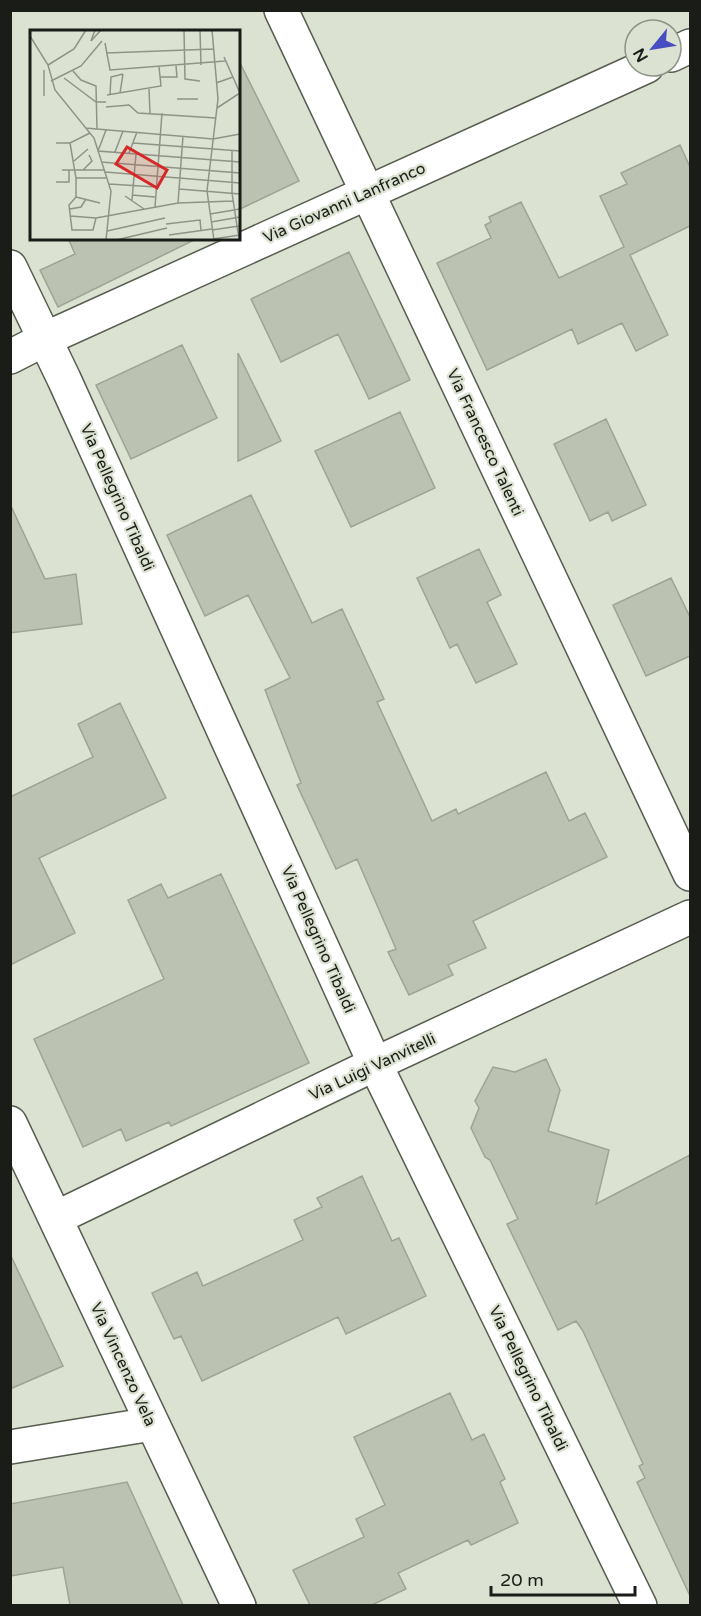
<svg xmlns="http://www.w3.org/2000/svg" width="701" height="1616" font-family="'Varela Round',sans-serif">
  <rect width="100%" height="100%" fill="#dbe2d1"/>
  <path fill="#bbc2b2" stroke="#9da494" stroke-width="1.5" d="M238,59l61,122 -61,29z
    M680,145l10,22v59l-60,29 38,80 -32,16 -14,-28 -44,21 -6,-15 -85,41 -50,-107 54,-25 -6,-13 6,-3 -2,-5 32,-15 38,76 65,-31 -24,-51 27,-12 -6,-11z
    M68,238h130l-140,69 -18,-37 35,-16z
    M349,252l61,128 -41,19 -31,-65 -57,28 -30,-63z
    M182,345l35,73 -86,41 -35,-74z
    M238,353l43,88 -43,20z
    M400,412l35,76 -84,39 -36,-76z
    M606,419l40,86 -34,16 -4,-9 -18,9 -36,-77z
    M251,495l61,128 30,-14 42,90 -7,3 55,119 24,-12 2,5 88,-42 23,49 16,-8 22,44 -134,64 13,27 -38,17 5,10 -44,20 -21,-43 8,-3 -39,-90 -21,10 -39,-84 4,-2 -36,-93 25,-12 -42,-83 -43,21 -38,-81z
    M10,504l35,75 31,-5 6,50 -72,9z
    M479,549l22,46 -14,7 30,62 -41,19 -19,-39 -7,4 -33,-70z
    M671,578l19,39v39l-44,20 -33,-71z
    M120,703l46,95 -127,60 36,75 -65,32v-168l83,-40 -15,-33z
    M221,874l88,189 -138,63 -2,-4 -43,19 -5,-12 -38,18 -49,-108 130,-60 -36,-79 33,-16 7,14z
    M546,1059l14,31 -12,41 61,19 -13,54 94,-49v441l-53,-114 8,-4 -6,-12 4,-2 -60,-133 -7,-10 -18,9 -51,-106 11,-5 -28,-59 -5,-3 -14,-29 8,-20 -4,-7 18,-34 22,5z
    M362,1176l30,65 7,-3 27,58 -80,38 -8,-17 -136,64 -21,-45 -7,3 -22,-46 45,-21 6,14 100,-46 -9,-20 28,-13 -5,-9z
    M10,1254l53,112 -53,23z
    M450,1393l22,47 12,-6 21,45 -5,3 18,41 -47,22 -3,-5 -70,33 8,16 -34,16h-62l-17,-35 71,-33 -8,-18 29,-14 -31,-68z
    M127,1482l56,123h-113l-7,-38 -53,9v-72z"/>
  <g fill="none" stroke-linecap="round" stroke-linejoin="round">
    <defs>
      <path id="minor" d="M281,10l409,864
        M671,55l19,-9
        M10,267l54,112 311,685 265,542
        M10,357l35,-18 602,-273
        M10,1123l229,483
        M56,1218l319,-154 315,-147
        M10,1447l142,-23"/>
    </defs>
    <use href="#minor" stroke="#575d4f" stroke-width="36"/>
    <use href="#minor" stroke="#fff" stroke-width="33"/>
  </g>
  <g text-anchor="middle" stroke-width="4.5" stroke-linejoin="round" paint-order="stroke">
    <g font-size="16" fill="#1a1d17" stroke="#dbe2d1">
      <text transform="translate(344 202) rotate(-24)" y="6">Via Giovanni Lanfranco</text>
      <text transform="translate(486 442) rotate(65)" y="6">Via Francesco Talenti</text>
      <text transform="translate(118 497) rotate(66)" y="6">Via Pellegrino Tibaldi</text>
      <text transform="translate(319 939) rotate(66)" y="6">Via Pellegrino Tibaldi</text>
      <text transform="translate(372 1066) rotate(-25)" y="6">Via Luigi Vanvitelli</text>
      <text transform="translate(124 1364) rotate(65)" y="6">Via Vincenzo Vela</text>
      <text transform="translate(529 1378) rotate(64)" y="6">Via Pellegrino Tibaldi</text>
    </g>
  </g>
  <g transform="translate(30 30)">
    <rect width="210" height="210" fill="#dbe2d1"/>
    <path fill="none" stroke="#8e9387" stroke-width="1.5" d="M65,0l-4,11 10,-11M154,0l1,49 15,2M170,0l1,35M182,0l6,69 -11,92 7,49M0,6l18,29 7,25 39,48 17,53 -5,49M75,13l5,27 115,-9M76,23l107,-4M18,35l26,-16 12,-19M43,41l8,9 15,6 1,43M130,47h17l-1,-11M34,48l32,24h10M21,51l30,-15 21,-25M186,53l17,-6M119,59l1,24M90,63l3,-19M77,65l54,-9 -2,-19M80,65l1,-18 12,-3M14,66v-26M147,69h21M76,77l23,-2 9,8 78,5M187,78l23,-15 -16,-36M55,98l128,11 27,-5M76,100l-8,21 142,11M26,113h14l20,-10M40,113l6,35v19l-7,8 3,25h21l3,-12M103,113l107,8M202,121v42l7,46M85,122l8,-21M99,123l8,-21M44,131l14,-12M71,132l139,11M32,140h42M53,140l9,-9 -3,-6M75,142l135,11M46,148h30M26,152h13v-12M79,154l47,3M149,159l61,5M102,165l23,2M95,166l19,13M46,167l24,6M102,170l4,-46M148,173l5,-67M125,177l7,-94M40,179l11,-2 5,-8M180,184l30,-5M40,186l26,2 82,-15 55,-2M181,192l29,-5M136,194l34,-4 1,10M182,200l27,-4M77,201l58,-13M139,205l43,-6M183,209l27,-4M86,210l51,-12"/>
    <path fill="#d62828" fill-opacity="0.15" stroke="#d62828" stroke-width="3" d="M97,117l40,23 -10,18 -41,-24z"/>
    <rect width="210" height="210" fill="none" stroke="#1a1d17" stroke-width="3"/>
  </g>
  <rect width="701" height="1616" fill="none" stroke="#1a1d17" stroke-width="24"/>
  <g transform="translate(653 48) rotate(240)"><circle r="28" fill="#dbe2d1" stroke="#8e9387" stroke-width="1.5"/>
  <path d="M0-4.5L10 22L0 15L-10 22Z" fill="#484dc2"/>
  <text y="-9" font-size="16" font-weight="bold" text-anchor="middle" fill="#1a1d17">N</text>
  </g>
  <path d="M491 1586v9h144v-9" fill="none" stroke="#1a1d17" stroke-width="3"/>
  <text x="500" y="1586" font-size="18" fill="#1a1d17" stroke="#dbe2d1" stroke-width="4.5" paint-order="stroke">20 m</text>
</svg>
